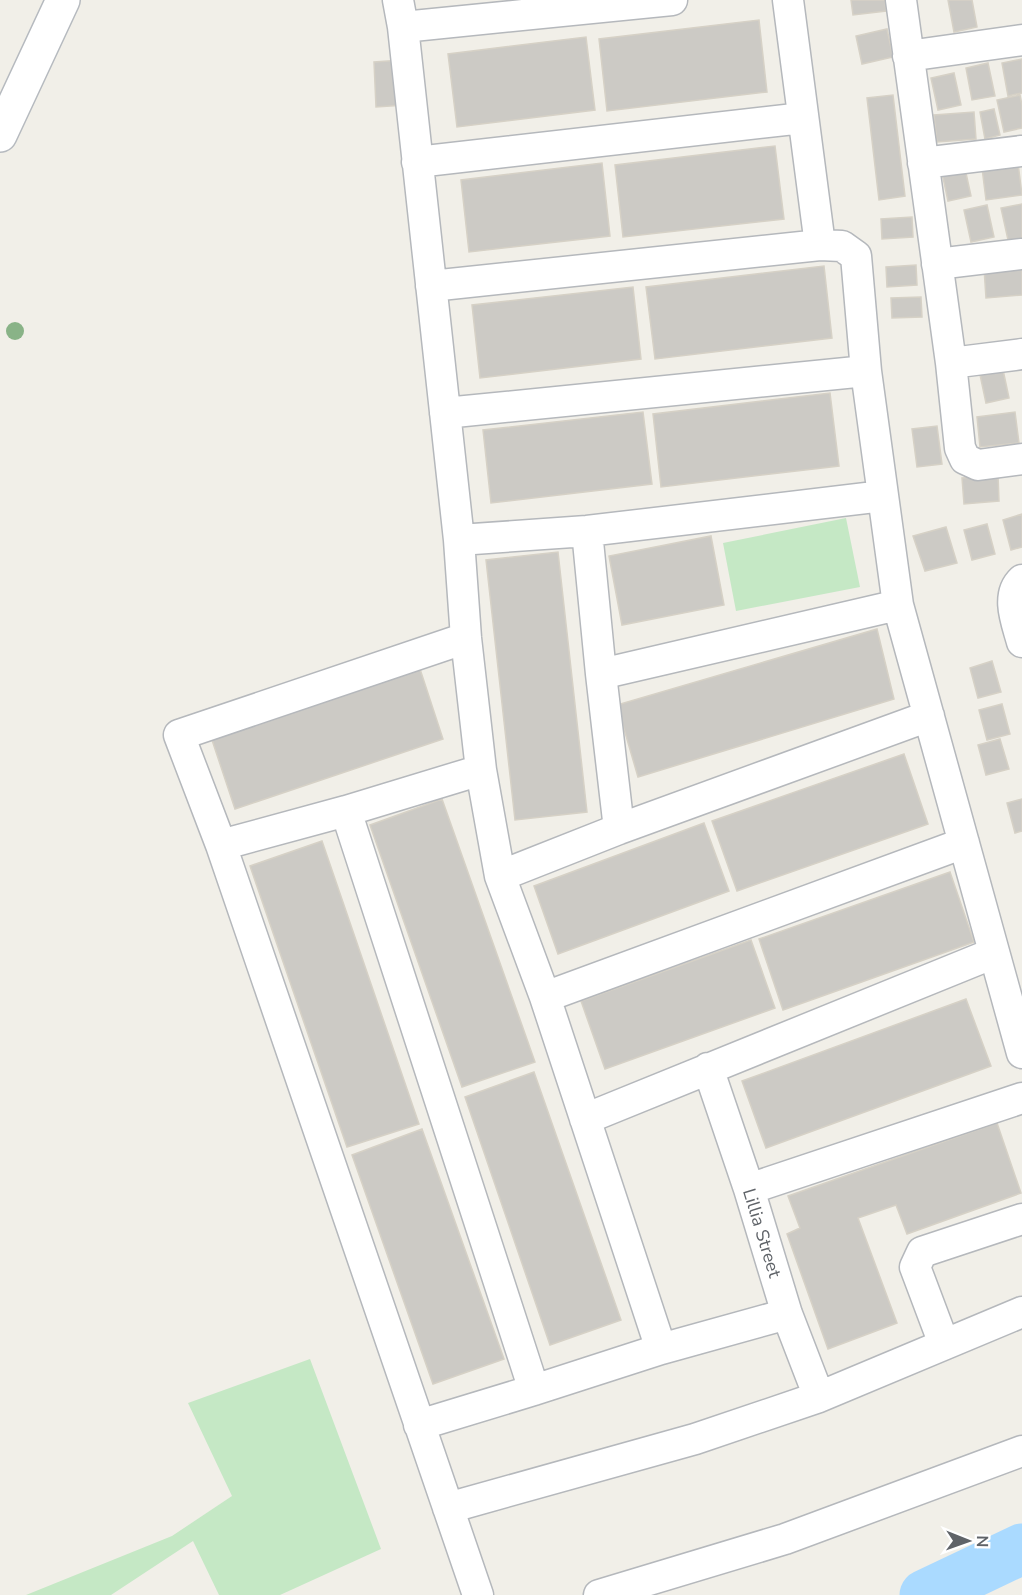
<svg xmlns="http://www.w3.org/2000/svg" width="1022" height="1595" font-family="'Nunito Sans',sans-serif">
  <rect width="100%" height="100%" fill="#f1efe8"/>
  <path fill="#c5e8c5" d="M846,518l14,69 -124,24 -13,-68z
    M310,1359l71,190 -101,46h-61l-26,-54 -82,54h-85l146,-59 60,-40 -44,-93z"/>
  <g fill="none" stroke-linecap="round" stroke-linejoin="round">
    <path stroke="#aadaff" stroke-width="51" d="M925,1595l97,-46"/>
  </g>
  <path fill="#cccac5" stroke="#d6d1c6" stroke-width="1.5" d="M851,0h34l1,11 -33,4z
    M948,0h24l5,27 -23,5z
    M759,20l8,72 -160,19 -8,-72z
    M887,29l6,28 -31,7 -6,-28z
    M586,37l9,73 -138,17 -9,-73z
    M1022,59v34l-14,3 -6,-33z
    M402,60l3,45 -29,2 -2,-45z
    M988,63l7,33 -23,4 -6,-32z
    M954,73l7,32 -23,5 -7,-32z
    M893,95l12,101 -26,4 -12,-102z
    M1020,95l2,10v23l-18,4 -7,-32z
    M994,109l6,26 -15,4 -5,-27z
    M974,112l2,27 -39,3 -3,-27z
    M775,146l9,73 -161,18 -8,-72z
    M602,163l8,73 -141,16 -8,-72z
    M1018,163l4,32 -36,5 -4,-32z
    M964,164l7,32 -23,5 -7,-33z
    M1022,204v34l-14,2 -7,-32z
    M987,205l7,32 -23,5 -7,-32z
    M912,217l1,20 -31,2 -1,-20z
    M916,265l1,20 -30,2 -1,-20z
    M1022,265v30l-36,3 -2,-30z
    M824,266l8,72 -177,21 -9,-72z
    M633,287l8,72 -161,19 -8,-73z
    M921,297l1,20 -30,1 -1,-20z
    M1002,365l7,33 -23,5 -7,-33z
    M830,393l9,73 -178,21 -8,-73z
    M643,412l9,72 -161,19 -8,-73z
    M1015,412l4,31 -39,4 -3,-30z
    M937,426l5,38 -25,3 -5,-38z
    M998,475l1,26 -35,3 -2,-26z
    M1022,514v33l-11,3 -8,-30z
    M987,524l8,30 -23,6 -8,-30z
    M946,527l11,36 -32,8 -12,-35z
    M711,536l13,69 -102,20 -13,-69z
    M558,552l29,260 -72,8 -29,-260z
    M877,629l17,70 -256,78 -21,-72z
    M992,661l9,31 -23,6 -8,-30z
    M420,669l23,70 -208,70 -23,-69z
    M1002,704l8,30 -23,6 -8,-30z
    M1000,739l9,30 -23,6 -8,-30z
    M904,754l24,70 -191,67 -25,-70z
    M442,799l93,263 -73,25 -92,-262z
    M1022,799v32l-7,2 -8,-30z
    M704,823l25,68 -171,63 -24,-68z
    M322,841l97,283 -72,23 -97,-281z
    M950,872l24,70 -191,68 -24,-71z
    M751,940l24,68 -170,61 -24,-68z
    M966,999l25,67 -225,82 -24,-67z
    M534,1072l87,248 -71,25 -85,-248z
    M997,1123l24,70 -114,41 -11,-29 -38,13 39,105 -69,26 -41,-115 13,-6 -12,-32z
    M422,1129l82,230 -71,25 -81,-229z"/>
  <g fill="none" stroke-linecap="round" stroke-linejoin="round">
    <defs>
      <path id="street" d="M398,0l5,27 56,513 7,98 15,132 19,106 45,121 116,352
        M788,0l32,245
        M901,0l50,363 9,85 5,11 13,6 44,-6
        M403,27l269,-27
        M908,56l114,-16
        M417,162l386,-44
        M923,163l99,-12
        M937,264l85,-10
        M431,286l389,-41 22,1 14,10 10,115 32,234 124,448
        M951,363l71,-9
        M445,413l421,-42
        M587,531l14,143 18,155
        M459,540l128,-9 296,-35
        M1022,580c-17,16 -5,43 0,62
        M466,638l-287,97 42,110 257,750
        M601,674l297,-69
        M346,811l188,579
        M221,845l125,-34 135,-41
        M500,876l119,-47 310,-113
        M545,997l419,-154
        M708,1068l41,121 38,125 32,83
        M585,1119l409,-166
        M749,1189l273,-91
        M944,1344l-29,-77 7,-15 100,-33
        M419,1425l115,-35 127,-41 126,-35
        M448,1508l247,-69 124,-42 203,-85
        M599,1595l186,-56 237,-88"/>
      <path id="secondary" d="M0,135l63,-135"/>
    </defs>
    <use href="#street" stroke="#b5b8bc" stroke-width="33"/>
    <use href="#secondary" stroke="#b6babf" stroke-width="36"/>
    <use href="#street" stroke="#fff" stroke-width="30"/>
    <use href="#secondary" stroke="#fff" stroke-width="33"/>
  </g>
  <circle fill="#89b387" cx="15" cy="331" r="9"/>
  <g text-anchor="middle" stroke-width="4.5" stroke-linejoin="round" paint-order="stroke">
    <g font-size="18" fill="#5f6368" stroke="#fff">
      <text transform="translate(762 1233) rotate(73)" y="6">Lillia Street</text>
    </g>
  </g>
  <g transform="translate(968 1541) rotate(91)" stroke="#ffffff" stroke-width="4.5" paint-order="stroke">
  <path d="M0-4.5L10 22L0 15L-10 22Z" fill="#5f6368"/>
  <text y="-9" font-size="16" font-weight="bold" text-anchor="middle" fill="#5f6368">N</text>
  </g>
</svg>
